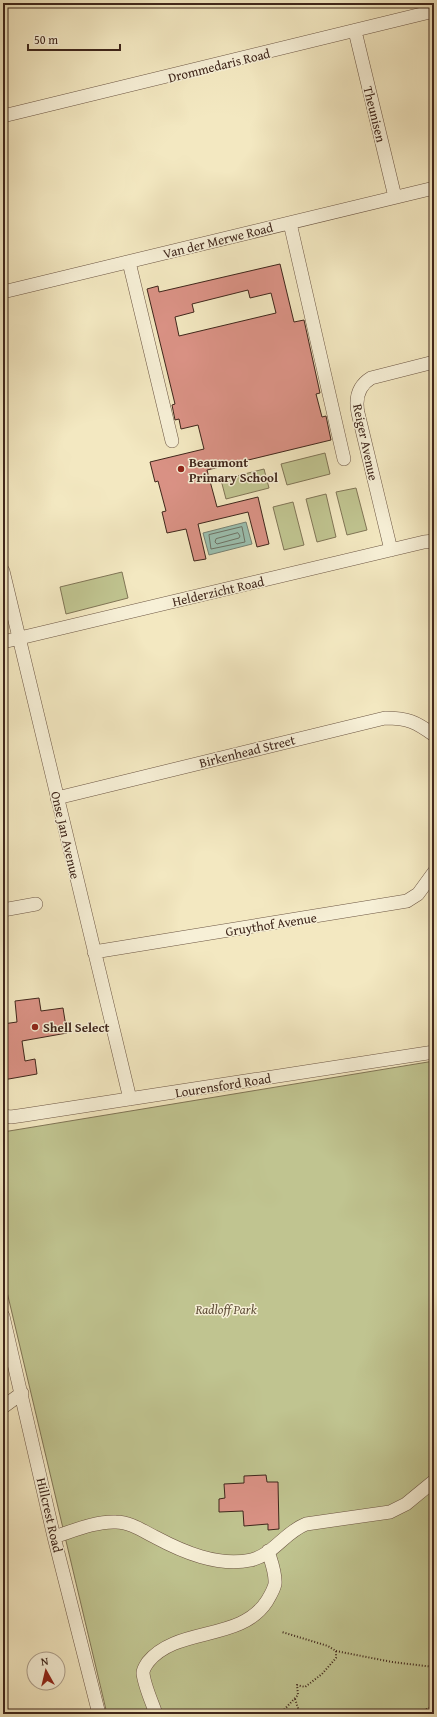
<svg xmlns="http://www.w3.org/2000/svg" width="437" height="1717" font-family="'Gentium Book Plus',serif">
  <rect width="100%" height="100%" fill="#f3e8c1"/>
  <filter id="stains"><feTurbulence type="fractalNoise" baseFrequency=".005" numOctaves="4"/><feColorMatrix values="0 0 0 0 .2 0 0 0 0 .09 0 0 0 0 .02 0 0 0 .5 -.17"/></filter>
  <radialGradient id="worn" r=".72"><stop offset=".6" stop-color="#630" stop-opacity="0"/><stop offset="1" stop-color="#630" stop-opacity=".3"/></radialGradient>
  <path fill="#c0c490" stroke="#807556" d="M325,453l5,21 -43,11 -6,-21z
    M264,469l5,19 -43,11 -5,-19z
    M356,488l11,42 -20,5 -11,-43z
    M326,494l10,43 -19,5 -11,-43z
    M293,502l11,43 -20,5 -11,-43z
    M122,572l6,26 -62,16 -6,-27z
    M434,1061v653h-327l-104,-439v-143z"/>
  <path fill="#9bc0b0" stroke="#768274" d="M246,522l6,22 -43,11 -6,-22z"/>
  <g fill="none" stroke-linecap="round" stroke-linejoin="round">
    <path stroke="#6d7366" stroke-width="1" d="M242,527l3,15 -34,7 -2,-14z
      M238,533l2,3 -1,2 -22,6 -2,-2 1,-3z"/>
  </g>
  <path fill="#da9285" stroke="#3f261b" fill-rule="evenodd" d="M280,264l14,58 10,-2 16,73 -4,1 6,23 4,-1 5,24 -124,30 10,37 41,-10 11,47 -12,3 -9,-35 -50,12 8,35 -12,2 -8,-32 -19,4 -5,-21 4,-1 -8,-30 -3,1 -5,-20 54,-13 -6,-24 -17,4 -2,-10 -4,1 -3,-15 3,-1 -28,-115 11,-3 1,6zM248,290l2,8 21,-5 5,20 -97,23 -4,-19 19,-5 -2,-8z
    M39,998l2,13 22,-3 4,25 -45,8 3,20 10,-2 2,15 -34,6v-56l14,-2 -2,-21z
    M266,1475l1,7h11l1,47 -11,1v-6l-24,2 -1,-15 -24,1v-13l6,-1 -1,-14 20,-1v-7z"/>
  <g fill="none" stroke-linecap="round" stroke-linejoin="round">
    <defs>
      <path id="minor" d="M355,31l40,166
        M3,116l431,-105
        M290,223l54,236
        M129,262l43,179
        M3,292l431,-104
        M391,550l-33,-137c-3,-15 0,-27 13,-35l63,-16
        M3,571l127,528
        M3,642l421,-100 10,-1
        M57,798l328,-80c23,0 31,4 49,17
        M3,910l33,-6
        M94,952l313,-51 11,-7 16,-22
        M3,1116l8,1 14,-2 409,-63
        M3,1316l51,221 45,177
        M3,1407l19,-14
        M54,1537c19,-6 42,-16 62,-15 14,0 27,9 39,15 28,15 63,30 96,23 22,-5 34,-28 55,-36l84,-12 16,-8 28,-23
        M156,1714c-4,-12 -12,-29 -13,-41 0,-4 3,-8 5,-11 29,-36 93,-20 119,-61 3,-5 7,-12 8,-17 1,-11 -4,-23 -7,-33"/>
    </defs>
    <use href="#minor" stroke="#6c5644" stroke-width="14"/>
    <path stroke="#3f261b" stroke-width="2" stroke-dasharray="1 2" stroke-linecap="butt" d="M336,1651l56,11 42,5
      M295,1699l5,15
      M280,1714l18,-19 -1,-10 8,2 17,-13 14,-16v-7l-8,-5 -46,-14
      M415,1714l19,-8"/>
    <use href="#minor" stroke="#f7f0d7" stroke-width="13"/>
  </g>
  <g fill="#8f2418" stroke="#f7f0d7" stroke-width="1.5">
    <circle cx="181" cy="469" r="4"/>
    <circle cx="35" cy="1027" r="4"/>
  </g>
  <g text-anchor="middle" stroke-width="3" stroke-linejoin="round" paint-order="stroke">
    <g font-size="13" fill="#3f261b" stroke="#f7f0d7">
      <text transform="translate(219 65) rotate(-14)" y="5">Drommedaris Road</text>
      <text transform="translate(375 114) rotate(76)" y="5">Theunisen</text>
      <text transform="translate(218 240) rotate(-14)" y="5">Van der Merwe Road</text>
      <text transform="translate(366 442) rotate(78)" y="5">Reiger Avenue</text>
      <text transform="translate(218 591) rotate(-13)" y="5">Helderzicht Road</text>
      <text transform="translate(247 751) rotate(-14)" y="5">Birkenhead Street</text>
      <text transform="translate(66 835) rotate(77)" y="5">Onse Jan Avenue</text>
      <text transform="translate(271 924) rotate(-9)" y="5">Gruythof Avenue</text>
      <text transform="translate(223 1085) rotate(-9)" y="5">Lourensford Road</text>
      <text transform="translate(50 1515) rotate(77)" y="5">Hillcrest Road</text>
    </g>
    <g font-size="13" font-weight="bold" fill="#3f261b" stroke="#f7f0d7" text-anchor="start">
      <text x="189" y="467">Beaumont<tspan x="189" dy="15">Primary School</tspan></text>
      <text x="43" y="1032">Shell Select</text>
    </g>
    <g font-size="13" font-style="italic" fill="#5f4e38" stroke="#f7f0d7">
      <text x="226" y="1314">Radloff Park</text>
    </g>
  </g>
  <rect width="437" height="1717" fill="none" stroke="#f3e8c1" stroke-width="16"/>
  <rect x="4" y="4" width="429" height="1709" fill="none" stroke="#3f261b" stroke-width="2"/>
  <rect x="8" y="8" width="421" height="1701" fill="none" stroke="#3f261b"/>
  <g transform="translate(46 1671) rotate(352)"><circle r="19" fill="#f7f0d7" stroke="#ad9f8c"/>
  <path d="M0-3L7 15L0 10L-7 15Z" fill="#8f2418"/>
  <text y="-6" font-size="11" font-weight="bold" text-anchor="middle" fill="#3f261b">N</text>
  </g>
  <path d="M28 44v6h92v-6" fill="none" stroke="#3f261b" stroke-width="2"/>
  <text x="34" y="44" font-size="12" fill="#3f261b" stroke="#f7f0d7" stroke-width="3" paint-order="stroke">50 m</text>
  <rect width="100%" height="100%" filter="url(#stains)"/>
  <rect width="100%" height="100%" fill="url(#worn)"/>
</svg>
